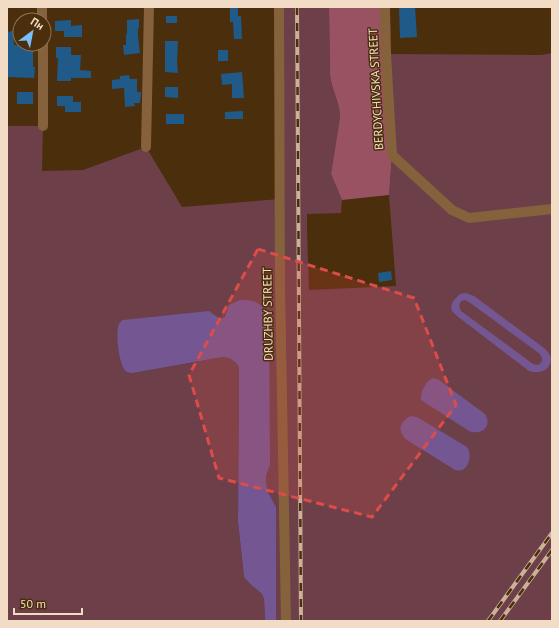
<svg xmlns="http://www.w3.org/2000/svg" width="559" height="628" font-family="'PT Sans',sans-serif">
  <rect width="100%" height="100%" fill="#4b2e0c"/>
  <path fill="#6d3f49" d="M279,7h50l1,67c1,15 10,28 10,43l-9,57 11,26 -1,13 -34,1v16l2,60 87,-4 -7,-91 3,-40 -6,-101 155,1 11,-2v568h-276v-114l-9,-17 -1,-14 4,-11 -45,-148 -5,2 -93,54h6l90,-16c8,1 12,4 16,10l-1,155 6,55 6,7 12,10 2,5 1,22h-258v-495h36l-1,45 41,-1 63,-23 36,60 98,-8z"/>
  <path fill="#995262" d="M329,7h56l7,148 -3,40 -47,5 -11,-26 9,-57c0,-15 -9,-28 -10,-43z"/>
  <path fill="#745792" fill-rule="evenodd" d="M466,293l8,3 70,52c3,3 7,7 7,11 -1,13 -13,15 -22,12l-72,-55 -5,-5 -1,-4 2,-6 7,-7zM465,300l4,2 71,52 2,4c0,6 -3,8 -9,6l-72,-53c-2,-4 -2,-6 0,-10z
    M240,300c17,-1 20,4 29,16l1,149 -4,11 1,14 9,17v114h-11l-1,-22 -2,-5 -12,-10 -6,-7 -6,-55 1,-155c-4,-6 -8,-9 -16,-10l-90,16c-1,0 -5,0 -6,-1 -8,-4 -12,-40 -8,-48 0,0 3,-4 4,-4l86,-9 11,8 5,-2 4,-12z
    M433,378l6,2 46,34c8,12 -4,22 -16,17l-48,-31c-1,-8 5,-19 12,-22z
    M411,416l6,1 50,30c6,9 1,27 -12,23l-48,-30c-11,-9 -7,-19 4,-24z"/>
  <path fill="#1f5a88" d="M399,7h16l2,30 -17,1z
    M230,8h8v8h3l1,23h-8l-1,-17h-3z
    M166,16h11v7h-11z
    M139,19v9h-1v9l2,16 -16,2 -1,-10h3v-11h1v-14z
    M71,20v6l11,-1v12h-18v-6h-9v-10z
    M13,31l1,14h19v22h2l-1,11 -27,-1v-45z
    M165,41h13l-1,21 1,11 -13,-1z
    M56,47h15v8h10l-1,15 11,1v7h-20v3h-14l1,-23h-2z
    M218,50h10v11h-10z
    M242,72l2,26h-12v-14l-10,1 -1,-11z
    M129,75l1,4h7v13h4l-1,11h-6l1,3 -10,1 -1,-19 -12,1v-9l8,-1v-3z
    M165,87h13v11l-13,-1z
    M17,92h16v12h-16z
    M57,96h16v6h8v10h-16v-6h-8z
    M243,111v8h-18v-7z
    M166,114h18v10h-18z
    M391,271l1,9 -13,2 -1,-9z"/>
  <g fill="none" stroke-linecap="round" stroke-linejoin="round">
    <path stroke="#85613c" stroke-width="10" d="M42,7v13
      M279,7l1,279 6,335
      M385,7l1,47 6,101 60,55 17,8 83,-9
      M43,44v82
      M146,147l3,-140"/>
    <defs>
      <path id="rail" d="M297,7l4,614
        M488,621l64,-88
        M500,621l52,-71"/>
    </defs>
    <use href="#rail" stroke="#cab198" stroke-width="4"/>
    <use href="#rail" stroke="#4b2e0c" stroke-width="2.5" stroke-dasharray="8" stroke-linecap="butt"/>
  </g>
  <path fill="#dc4c48" fill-opacity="0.2" stroke="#dc4c48" stroke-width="3" stroke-dasharray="8 5" stroke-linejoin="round" d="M258,249l156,49 42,107 -84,112 -153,-39 -30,-103z"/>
  <g text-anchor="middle" stroke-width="3" stroke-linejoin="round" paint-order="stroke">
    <g font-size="12" fill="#f3dcc6" stroke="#4b2e0c">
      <text transform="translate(376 89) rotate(-93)" y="4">BERDYCHIVSKA STREET</text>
      <text transform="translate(268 314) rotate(-91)" y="4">DRUZHBY STREET</text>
    </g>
  </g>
  <rect width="559" height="628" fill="none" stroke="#f3dcc6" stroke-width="16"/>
  <g transform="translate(32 32) rotate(32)"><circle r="19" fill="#4b2e0c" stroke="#8e7456"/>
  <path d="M0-3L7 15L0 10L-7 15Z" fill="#7bbef9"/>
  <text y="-6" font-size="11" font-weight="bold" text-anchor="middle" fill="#f3dcc6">Пн</text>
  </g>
  <path d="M14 608v6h68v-6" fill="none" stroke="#f3dcc6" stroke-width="2"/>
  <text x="20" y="608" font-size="12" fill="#f3dcc6" stroke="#4b2e0c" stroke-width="3" paint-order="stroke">50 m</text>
</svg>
